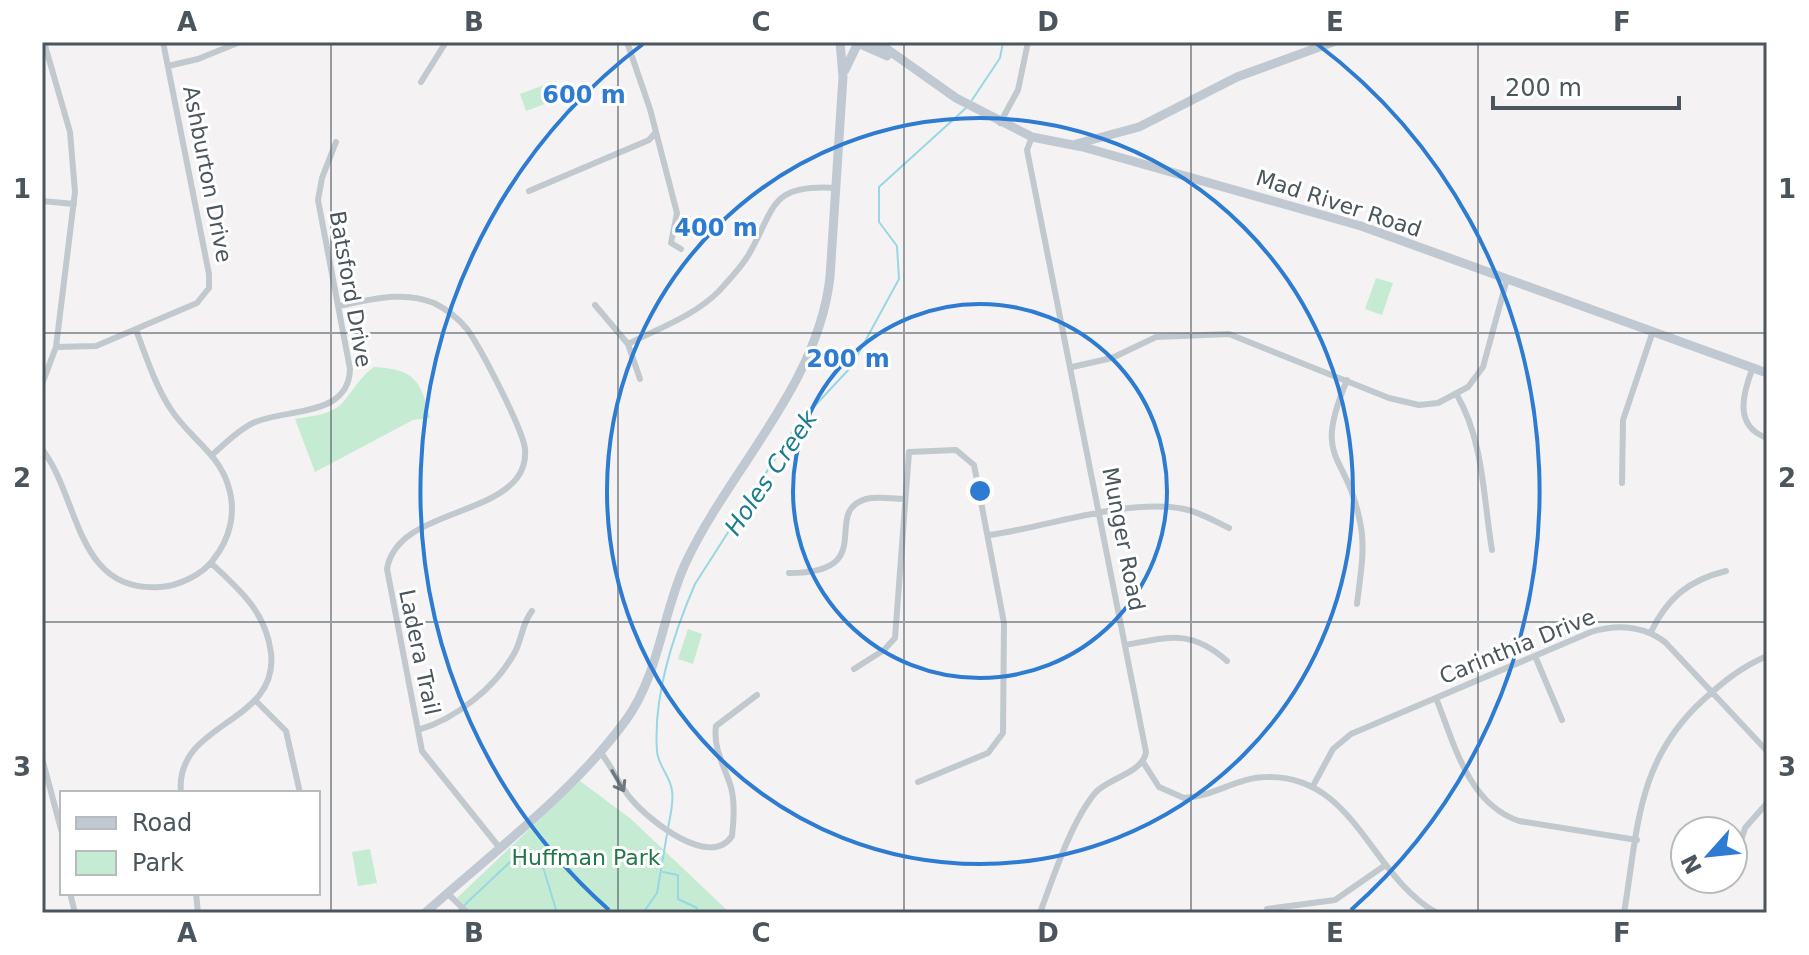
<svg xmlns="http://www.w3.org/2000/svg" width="1809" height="955" font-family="'DejaVu Sans',sans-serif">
  <rect width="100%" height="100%" fill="#f4f2f2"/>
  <path fill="#c6ebd3" d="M552,82l6,17 -32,12 -6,-17z
    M1376,278l17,5 -11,32 -17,-6z
    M374,367c40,2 47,13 56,51l-17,2 -98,52 -20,-53c16,-3 38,-4 49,-18 11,-13 15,-23 30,-34z
    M688,629l14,5 -9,30 -15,-5z
    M580,781l51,38 99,94h-258l-15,-15z
    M370,849l7,34 -19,3 -6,-34z"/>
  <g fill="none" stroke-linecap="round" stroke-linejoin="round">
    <path stroke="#98d7e3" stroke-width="2" d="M972,100l28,-42 3,-16
      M668,828c2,-11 6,-26 4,-37 -1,-14 -14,-25 -15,-40 -4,-55 16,-116 38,-167l101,-158 55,-59 48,-88 -2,-33 -18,-24v-35l87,-79
      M663,872l15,3v24l19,9v5
      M456,913l54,-51 26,-3 7,8 14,46
      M643,913l14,-20 10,-59"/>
    <path stroke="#c1c9ce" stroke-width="6" d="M627,42l23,67 27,104 -6,30 10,6
      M168,66l30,-7 42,-17
      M421,82l25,-40
      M1000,123l18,-33 10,-48
      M1032,137l-5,13 119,602c-3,21 -38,26 -51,41 -24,29 -42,85 -55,120
      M529,191l120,-51 6,-7
      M42,201l32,3
      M595,305l33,39 12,35
      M338,306c32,-6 65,-16 96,-3 12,6 24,15 33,26 13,18 56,100 58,120 1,11 -2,21 -8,29 -30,39 -121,36 -130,91l35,182 77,96
      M628,344c29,-15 66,-28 90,-52 10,-11 23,-24 31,-38 27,-47 20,-70 87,-66
      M56,347l40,-1 101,-43 12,-15v-14l-46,-232
      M1072,367l40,-9 44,-21 73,-3 160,64 30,7 19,-2 30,-16 15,-20 24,-88
      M1753,367c-10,26 -20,59 14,71
      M1347,380c-35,84 -1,69 13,142 6,26 0,55 -3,82
      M42,384l14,-37 19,-155 -5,-60 -26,-90
      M1457,395c27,47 26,102 35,155
      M42,449c38,49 33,144 118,138 18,-1 42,-12 53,-27 17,-21 24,-48 15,-75 -10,-33 -40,-48 -58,-77 -15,-23 -24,-52 -34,-78
      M213,454c13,-11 25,-24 40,-31 32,-15 96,-5 97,-54l-32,-169 4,-22 14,-36
      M1622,483l1,-63 30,-89
      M989,535c59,-8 136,-37 195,-26 16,3 30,12 45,19
      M789,573c92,0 31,-61 77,-74 12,-3 26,0 38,0
      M1651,632c16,-34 38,-52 75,-61
      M1125,645c44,-8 66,-16 102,16
      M1535,656l27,64
      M854,669l30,-19 11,-12 14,-186 47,-2 18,15 30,158 -1,110 -15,20 -70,29
      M1436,698c18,45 32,106 83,123l118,19
      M257,702l29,29 14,62
      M418,730c38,-11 78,-43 97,-78 7,-13 7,-29 17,-41
      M600,752c13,15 19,34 32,48 18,21 78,69 100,36 2,-16 3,-37 -2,-52 -7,-20 -17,-37 -14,-58l41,-31
      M42,758l20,75
      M1143,762l16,25 25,11c29,-1 53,-21 83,-21 88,-2 103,99 170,136
      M1313,786l20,-37 18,-15 240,-102c26,-8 51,-7 74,10l102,109
      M181,793c-7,-72 98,-68 90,-140 -5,-41 -31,-63 -60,-90
      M1733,866l12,-38 22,-25
      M70,893l5,20
      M196,893l2,20
      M447,893l21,20
      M1267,909l68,-9 49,-34
      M1624,913c14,-83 12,-151 78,-212 21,-19 39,-34 65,-45"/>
    <path stroke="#c0c9d1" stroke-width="9" d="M877,42l79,56 76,39 51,10 278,79 406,147
      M862,45l25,11
      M845,70l11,-23
      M1076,144l63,-17 98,-50 96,-35
      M425,913c69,-62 146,-118 201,-193 34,-47 36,-107 60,-158 45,-95 132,-177 144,-285l13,-200 -3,-35"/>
  </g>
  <defs><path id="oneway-shaft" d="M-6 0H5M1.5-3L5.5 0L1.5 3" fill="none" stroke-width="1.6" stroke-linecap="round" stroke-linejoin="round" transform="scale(2)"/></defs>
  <use stroke="#6e787f" href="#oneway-shaft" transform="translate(618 781) rotate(60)"/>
  <path fill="none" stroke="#4b555d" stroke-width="2" stroke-opacity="0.55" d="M331,42v871M618,42v871M904,42v871M1191,42v871M1478,42v871M42,333h1725M42,622h1725"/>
  <g fill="none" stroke="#2e7cd1" stroke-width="4">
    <circle cx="980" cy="491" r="187"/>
    <circle cx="980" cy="491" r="373"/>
    <path d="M609 910A560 560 0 0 1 643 44M1317 44A560 560 0 0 1 1351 910"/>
  </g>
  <g text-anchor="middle" stroke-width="6" stroke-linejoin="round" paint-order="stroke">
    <g font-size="22" fill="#4b555d" stroke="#fff">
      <text transform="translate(208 174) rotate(79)" y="8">Ashburton Drive</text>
      <text transform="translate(1339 203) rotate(18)" y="8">Mad River Road</text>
      <text transform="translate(351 289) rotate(80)" y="8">Batsford Drive</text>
      <text transform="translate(1124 539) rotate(79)" y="8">Munger Road</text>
      <text transform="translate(1517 646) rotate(-22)" y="8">Carinthia Drive</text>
      <text transform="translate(420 652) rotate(78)" y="8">Ladera Trail</text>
    </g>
    <g font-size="22" fill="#23784a" stroke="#fff">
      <text x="586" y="865">Huffman Park</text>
    </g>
    <g font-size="24" font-style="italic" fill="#1c7d90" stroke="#fff">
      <text transform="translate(771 473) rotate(-56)" y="8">Holes Creek</text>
    </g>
  </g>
  <circle cx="980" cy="491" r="12" fill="#2e7cd1" stroke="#fff" stroke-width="4"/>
  <g font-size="24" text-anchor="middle" font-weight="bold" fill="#2e7cd1" stroke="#fff" stroke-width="6" stroke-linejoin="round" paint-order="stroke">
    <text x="584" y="103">600 m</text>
    <text x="716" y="236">400 m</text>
    <text x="848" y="367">200 m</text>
  </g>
  <rect width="1809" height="955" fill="none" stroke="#ffffff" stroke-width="88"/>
  <rect x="60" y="791" width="260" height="104" fill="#ffffff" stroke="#b7bbbe" stroke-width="2"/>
  <rect x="76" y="817" width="40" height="12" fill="#c0c9d1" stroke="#b7bbbe" stroke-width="2"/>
  <text x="132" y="831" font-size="24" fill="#4b555d">Road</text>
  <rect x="76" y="851" width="40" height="24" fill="#c6ebd3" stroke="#b7bbbe" stroke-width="2"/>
  <text x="132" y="871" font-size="24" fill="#4b555d">Park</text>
  <g transform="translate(1709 855) rotate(243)"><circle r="38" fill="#ffffff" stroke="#b7bbbe" stroke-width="2"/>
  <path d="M0-6L14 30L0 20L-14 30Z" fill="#2e7cd1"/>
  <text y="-12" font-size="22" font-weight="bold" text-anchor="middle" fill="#4b555d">N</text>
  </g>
  <path d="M1493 96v12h186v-12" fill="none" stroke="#4b555d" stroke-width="4"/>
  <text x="1505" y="96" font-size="24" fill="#4b555d" stroke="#ffffff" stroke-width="6" paint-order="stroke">200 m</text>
  <rect x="44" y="44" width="1721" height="867" fill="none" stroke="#4b555d" stroke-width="3"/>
  <g font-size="26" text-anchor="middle" font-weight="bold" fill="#4b555d">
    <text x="187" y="31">A</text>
    <text x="474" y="31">B</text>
    <text x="761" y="31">C</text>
    <text x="1048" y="31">D</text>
    <text x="1335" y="31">E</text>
    <text x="1622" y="31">F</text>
    <text x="22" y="198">1</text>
    <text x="1787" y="198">1</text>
    <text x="22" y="487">2</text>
    <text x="1787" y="487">2</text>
    <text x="22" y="776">3</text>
    <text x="1787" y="776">3</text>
    <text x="187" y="942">A</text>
    <text x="474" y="942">B</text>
    <text x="761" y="942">C</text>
    <text x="1048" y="942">D</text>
    <text x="1335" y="942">E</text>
    <text x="1622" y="942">F</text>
  </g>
</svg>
